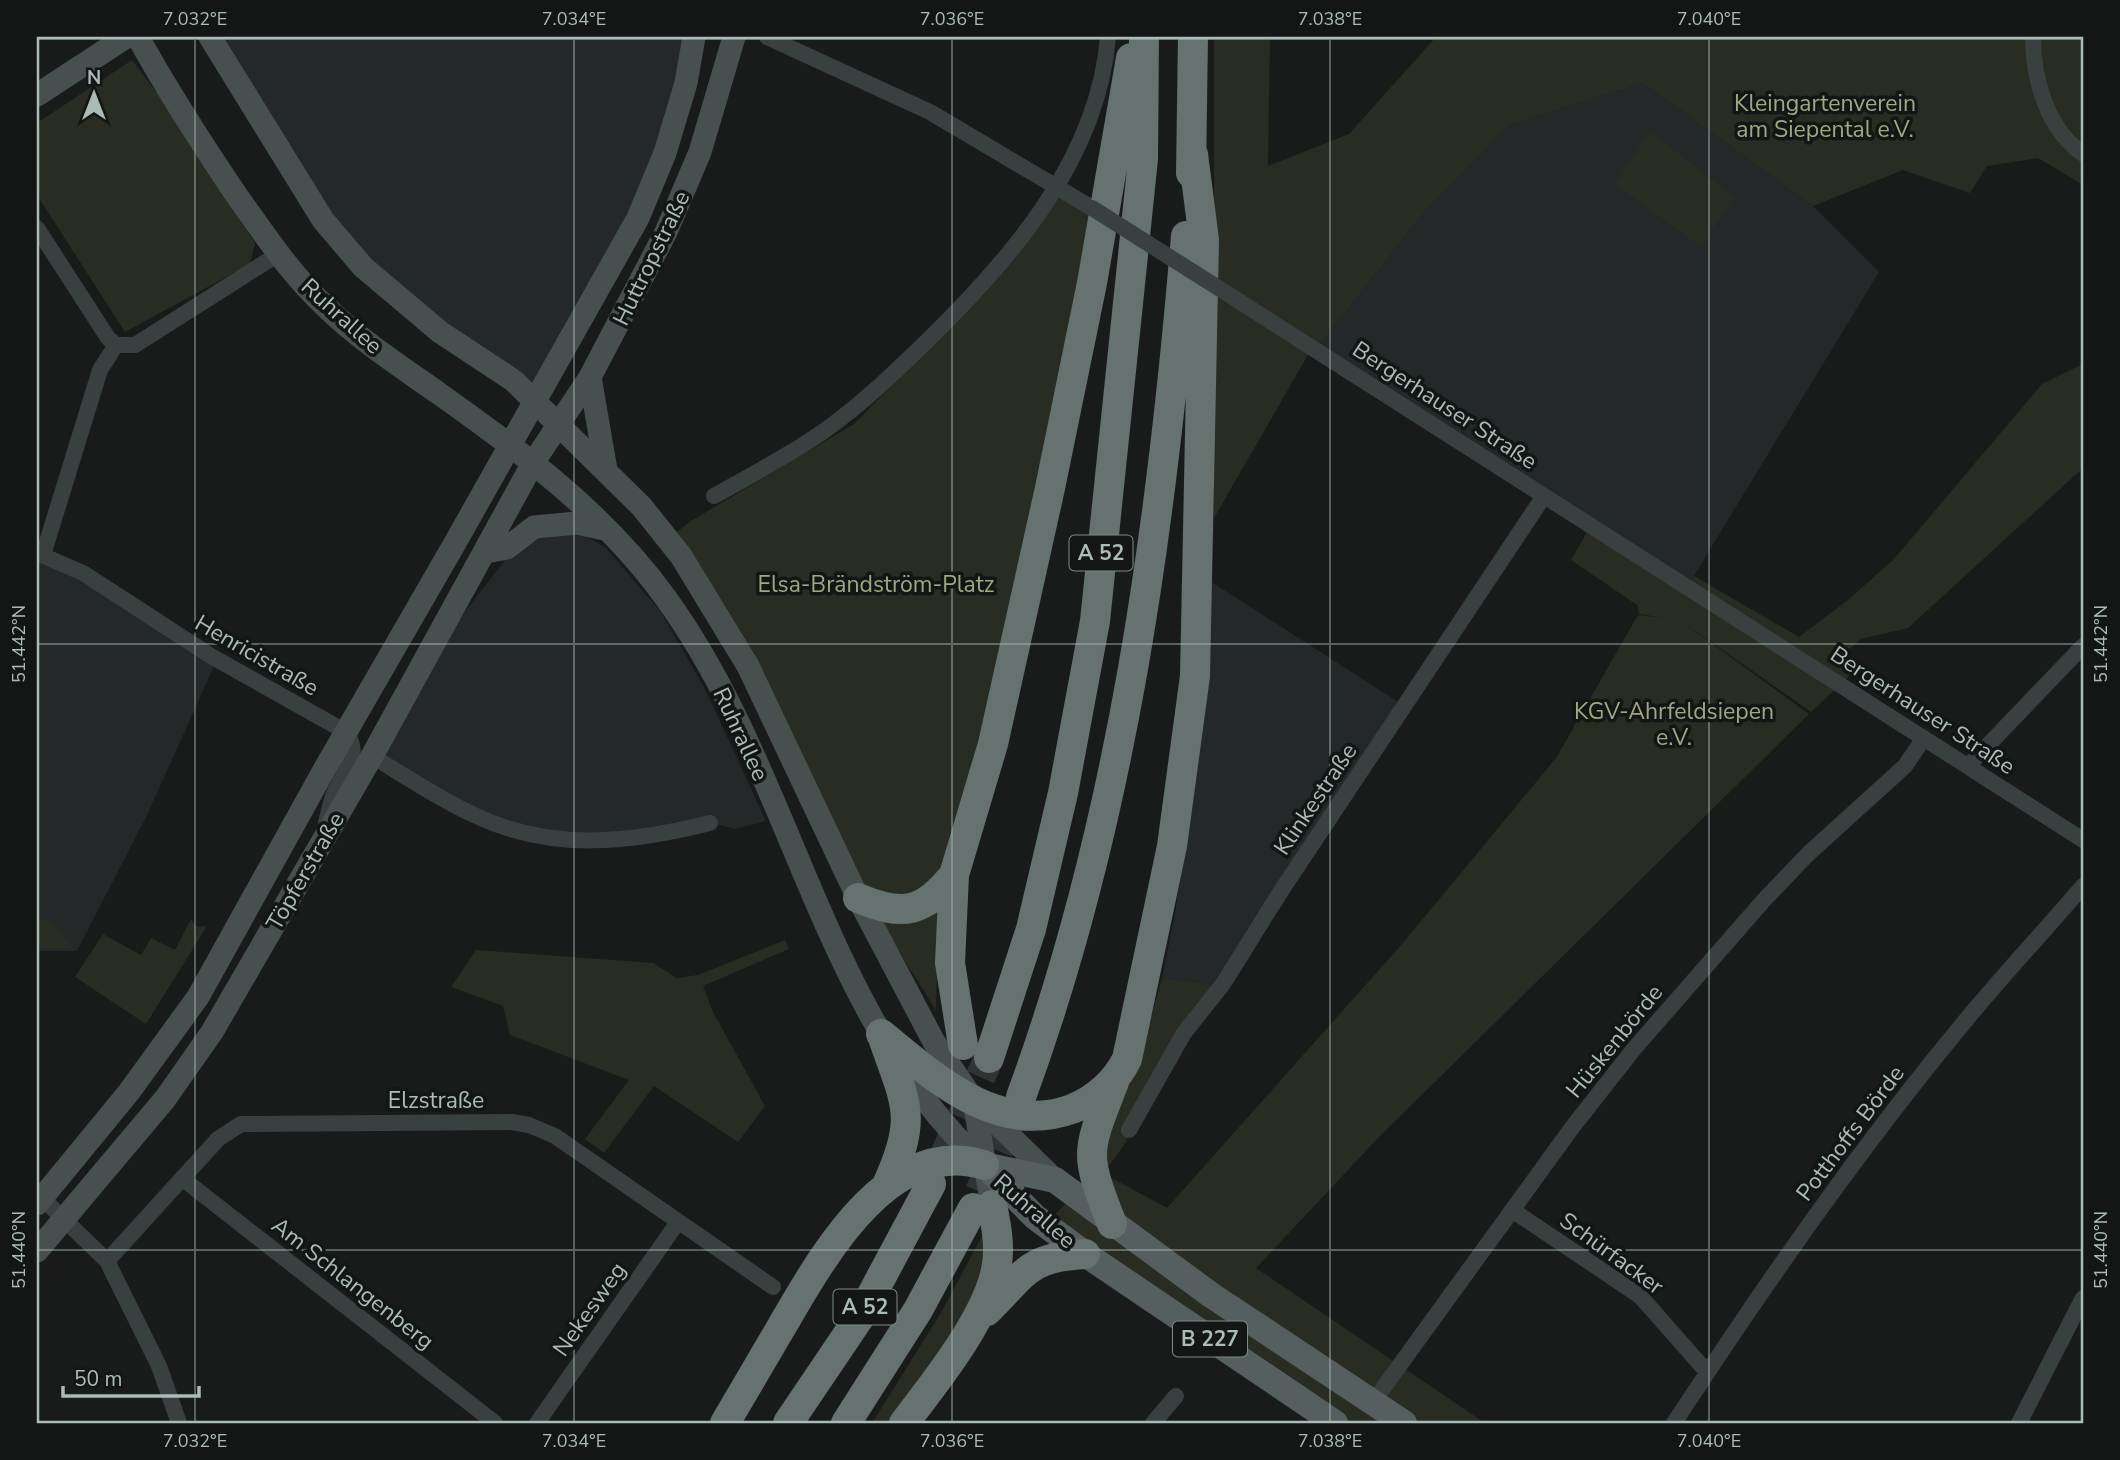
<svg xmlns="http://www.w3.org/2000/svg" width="2120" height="1460" font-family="'Nunito Sans',sans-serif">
  <rect width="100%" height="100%" fill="#191b1b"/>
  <path fill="#252828" d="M211,37h481l-29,115 -129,246 -171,-131z
    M1643,83l170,123 66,66 -192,315 -367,-243 102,-129 87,-90z
    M579,533l26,14 55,64 45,78 61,132 -31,8 -27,-7 -91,18 -111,-13 -133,-71 46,-84 92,-120 26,-18z
    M37,555l179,107 -69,153 -70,136h-40z
    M1210,581l193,124 -183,280 -58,-7 13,-64 23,-167z"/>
  <path fill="#292c22" d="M1214,37h56l-2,129 81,-32 87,-97h647v148l-45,-27 -51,8 -17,27 -67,-23 -90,36 -170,-123 -134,42 -87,90 -102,129 -27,-17 20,19 -99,172z
    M132,60l44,58 79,125 -5,21 -125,68 -88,-137v-72z
    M1650,131l84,66 -33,50 -86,-63z
    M1057,187l45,29 -116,545 -46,114 -4,135 -81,-128 -182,-347 18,-14 163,-97 133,-136z
    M2083,364v104l-175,160 -47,11 -23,20 18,11 -45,42 -134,-94 132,96 -428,421 -125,133 229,155h-147l-287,-204 46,-49 70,38 235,-264 154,-186 82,-143 28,3 -27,-4 -2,-9 -66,-45 19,-33 96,61 8,-12 105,61 49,-37 46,-41 148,-175z
    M37,917l15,6 23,26 -38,-1z
    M191,919l6,8 10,-1 -61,98 -71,-47 28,-43 38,21 10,-17 24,12z
    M785,940l4,9 -86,37 9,24 53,96 -27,36 -84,-56 -50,67 -19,-14 44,-59 -119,-45 -7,-29 -52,-19 25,-37 177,13 24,15 21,-3z
    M1162,978l58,7 -93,144v12l-19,26 -6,-23 38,-88z
    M983,1234l7,4 -17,67 -82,118h-19l70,-112z"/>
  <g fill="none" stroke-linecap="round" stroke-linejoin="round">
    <path stroke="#2f3333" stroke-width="30" stroke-dasharray="30 15" stroke-linecap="butt" d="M943,1159l46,-101
      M980,1192l37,-86"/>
    <path stroke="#3a4040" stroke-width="16" d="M767,37l163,75 162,96
      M2033,37c0,42 14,92 50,117
      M37,228l71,110 8,7 -16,25 -57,185
      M1220,289l863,551
      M116,345h19l142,-90
      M714,496c37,-21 76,-41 110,-65 38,-27 70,-58 104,-91 83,-81 170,-181 180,-303
      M37,553l46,20 128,83 135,76c17,24 -3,39 -12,62 -4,9 -5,19 -8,28
      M372,756c33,20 67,43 102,59 78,37 156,28 236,8
      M1968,766l115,-120
      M1129,1130l55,-97 39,-49 58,-93 263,-395
      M183,1179l312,244
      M42,1198l65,63 52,105 20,57
      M1512,1210l128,86 67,76
      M107,1261l111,-122 23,-15 271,-2 17,3 26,11 218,151
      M1373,1402l198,-273 62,-79 131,-150 44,-46 97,-88 19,-28
      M537,1423l141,-201
      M1153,1423l23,-27
      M1674,1423c92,-140 189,-280 297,-409 36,-43 75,-85 112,-128
      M2019,1423l64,-125"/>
    <path stroke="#47504f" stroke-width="23" d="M138,37c30,55 64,107 99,159 28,39 54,79 90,112 34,33 76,60 114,87 82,58 165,120 224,202 129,177 154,415 319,568
      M210,37l113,183 40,47 77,65 74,49 128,126 39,49 67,110 110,232 76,144 40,59 81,79
      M37,95l89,-58
      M590,377l16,93
      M486,552l21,-4 27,-21 43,-4 27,6
      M973,1096l19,109
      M37,1204l92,-112 69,-95 126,-227 131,-227 183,-325 27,-65 21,-70 8,-46
      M37,1251l128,-152 47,-67 160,-276 161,-293 57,-86 76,-145 34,-80 34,-115"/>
    <path stroke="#555f5f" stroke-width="26" d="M984,1165l71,15 156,115 193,128
      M984,1165l51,52 50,37 250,169"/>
    <path stroke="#657270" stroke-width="30" d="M1191,173l2,-136
      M858,898c46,19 65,15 96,-23
      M881,1034c54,44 116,102 191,75 23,-9 44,-27 55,-50l45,-213 23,-170 9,-436 -11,-86
      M882,1035c24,70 37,81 4,152
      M963,1045l-13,-82 4,-88 39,-131 57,-256 42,-205 39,-225
      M989,1058l42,-129 32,-136 32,-172 48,-462 1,-122
      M1021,1097c101,-275 141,-571 165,-861
      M1112,1224c-28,-72 -26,-70 2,-142
      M987,1311c38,-37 40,-54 98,-57
      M725,1423c19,-32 38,-65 57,-97 38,-65 106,-191 202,-161
      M788,1423l73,-108 70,-131
      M846,1423l72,-113 55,-102
      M904,1423c30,-39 87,-110 93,-159 3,-20 -1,-40 -5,-59"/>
    <path stroke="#3a4040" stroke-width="16" d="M1092,208l128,81"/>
  </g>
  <path fill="none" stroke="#abbbb8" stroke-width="2" stroke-opacity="0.45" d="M195,37v1386M574,37v1386M952,37v1386M1330,37v1386M1709,37v1386M37,39h2046M37,644h2046M37,1250h2046"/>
  <g text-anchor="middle" stroke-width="7" stroke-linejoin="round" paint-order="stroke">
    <g fill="#141616" stroke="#7e8a87" stroke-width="2">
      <rect x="1069.5" y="535.5" width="63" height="35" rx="5"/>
      <rect x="833.5" y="1289.5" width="63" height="35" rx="5"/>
      <rect x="1173" y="1321.5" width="74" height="35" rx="5"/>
    </g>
    <g font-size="21" font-weight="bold" fill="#abbbb8">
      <text x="1101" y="560">A 52</text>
      <text x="865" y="1314">A 52</text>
      <text x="1210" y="1346">B 227</text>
    </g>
    <g font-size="23" fill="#a0a781" stroke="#141616">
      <text x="1825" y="111">Kleingartenverein<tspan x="1825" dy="26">am Siepental e.V.</tspan></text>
      <text x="876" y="592">Elsa-Brändström-Platz</text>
      <text x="1674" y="719">KGV-Ahrfeldsiepen<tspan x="1674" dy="26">e.V.</tspan></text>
    </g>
    <g font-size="23" fill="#abbbb8" stroke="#141616">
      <text transform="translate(651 258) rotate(-64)" y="8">Huttropstraße</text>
      <text transform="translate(342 316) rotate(42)" y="8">Ruhrallee</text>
      <text transform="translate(1445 405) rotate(33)" y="8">Bergerhauser Straße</text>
      <text transform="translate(257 655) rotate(30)" y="8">Henricistraße</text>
      <text transform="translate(1923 710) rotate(33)" y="8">Bergerhauser Straße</text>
      <text transform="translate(741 734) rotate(65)" y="8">Ruhrallee</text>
      <text transform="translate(1315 799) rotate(-56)" y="8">Klinkestraße</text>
      <text transform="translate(305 871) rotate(-60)" y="8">Töpferstraße</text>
      <text transform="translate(1614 1041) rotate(-51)" y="8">Hüskenbörde</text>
      <text x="436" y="1108">Elzstraße</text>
      <text transform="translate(1850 1133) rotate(-53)" y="8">Potthoffs Börde</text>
      <text transform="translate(1035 1211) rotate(41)" y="8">Ruhrallee</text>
      <text transform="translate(1612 1253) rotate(36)" y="8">Schürfacker</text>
      <text transform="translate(353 1283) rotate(38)" y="8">Am Schlangenberg</text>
      <text transform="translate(589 1309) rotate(-55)" y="8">Nekesweg</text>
    </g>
  </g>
  <rect width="2120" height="1460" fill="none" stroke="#141616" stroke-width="77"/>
  <g transform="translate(94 94)" stroke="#141616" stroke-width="5" paint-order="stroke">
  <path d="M0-5L12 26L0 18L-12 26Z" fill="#abbbb8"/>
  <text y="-10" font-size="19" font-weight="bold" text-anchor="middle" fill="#abbbb8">N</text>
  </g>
  <path d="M63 1386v10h136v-10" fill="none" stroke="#abbbb8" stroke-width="3.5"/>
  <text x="74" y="1386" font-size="21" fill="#abbbb8" stroke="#141616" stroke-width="5" paint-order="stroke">50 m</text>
  <rect x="38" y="38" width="2044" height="1384" fill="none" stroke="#abbbb8" stroke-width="2.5"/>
  <g font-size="18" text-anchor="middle" fill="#abbbb8">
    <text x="195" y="25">7.032°E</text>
    <text x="574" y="25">7.034°E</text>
    <text x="952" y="25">7.036°E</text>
    <text x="1330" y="25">7.038°E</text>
    <text x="1709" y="25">7.040°E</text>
    <text transform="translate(19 644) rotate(-90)" y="6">51.442°N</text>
    <text transform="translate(2101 644) rotate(-90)" y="6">51.442°N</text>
    <text transform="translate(19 1250) rotate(-90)" y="6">51.440°N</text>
    <text transform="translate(2101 1250) rotate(-90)" y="6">51.440°N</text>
    <text x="195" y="1447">7.032°E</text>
    <text x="574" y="1447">7.034°E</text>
    <text x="952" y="1447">7.036°E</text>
    <text x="1330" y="1447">7.038°E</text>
    <text x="1709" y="1447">7.040°E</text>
  </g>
</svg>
